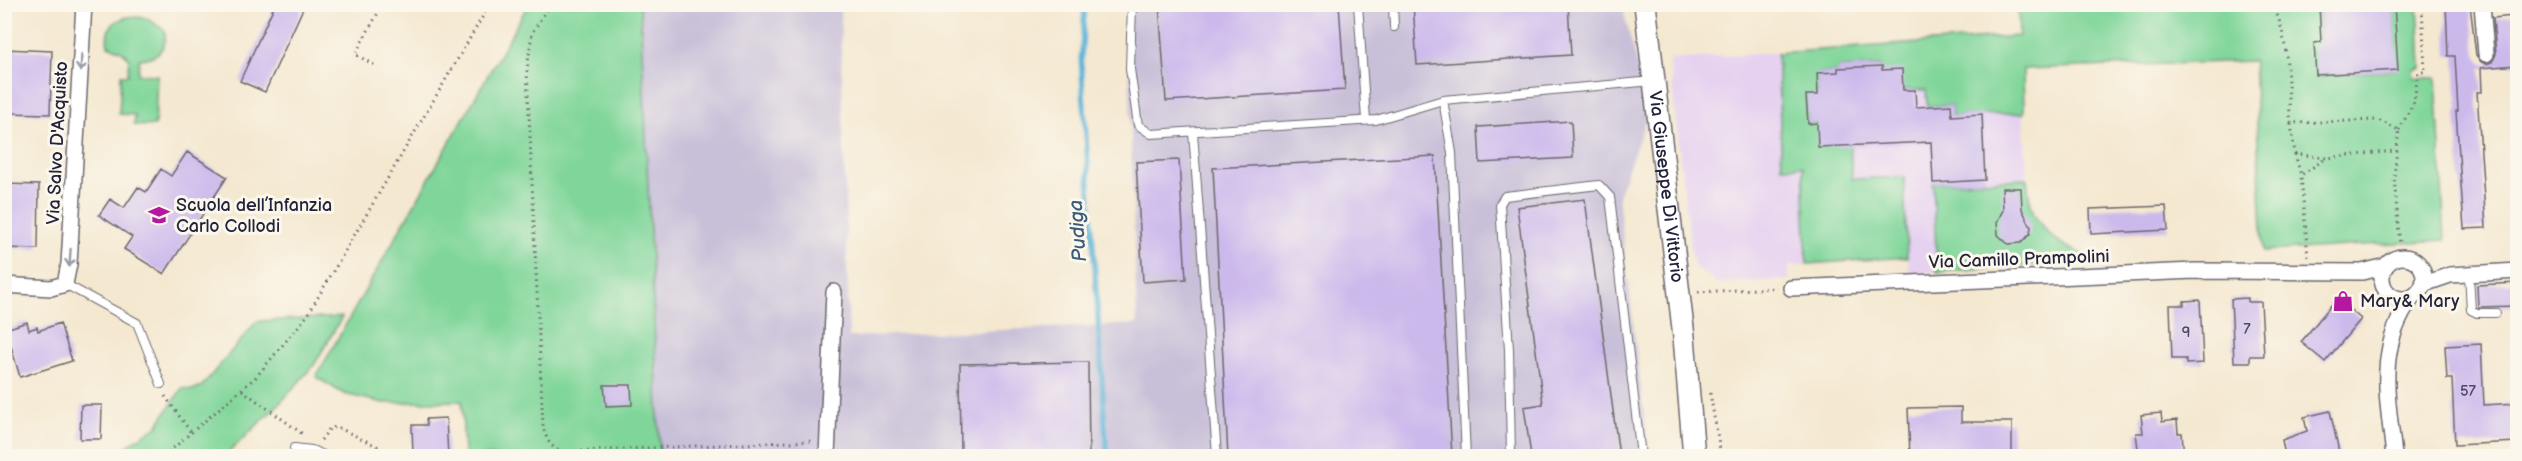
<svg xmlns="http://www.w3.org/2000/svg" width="2522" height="461" font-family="'Balsamiq Sans',sans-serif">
  <rect width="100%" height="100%" fill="#fbf7ec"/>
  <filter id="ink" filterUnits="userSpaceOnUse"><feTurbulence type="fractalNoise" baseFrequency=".0167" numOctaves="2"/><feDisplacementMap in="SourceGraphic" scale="12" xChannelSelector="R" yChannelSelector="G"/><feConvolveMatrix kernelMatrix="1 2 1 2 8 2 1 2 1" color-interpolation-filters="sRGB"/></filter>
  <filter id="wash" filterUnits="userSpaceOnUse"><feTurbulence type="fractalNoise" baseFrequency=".008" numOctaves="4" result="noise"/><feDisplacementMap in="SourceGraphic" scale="24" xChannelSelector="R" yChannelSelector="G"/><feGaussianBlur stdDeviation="1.35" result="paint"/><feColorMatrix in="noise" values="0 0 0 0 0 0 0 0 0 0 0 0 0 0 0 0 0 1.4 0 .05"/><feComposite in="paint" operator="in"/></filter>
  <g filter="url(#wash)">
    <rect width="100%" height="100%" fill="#f4e8d0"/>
    <path fill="#e6d2f0" d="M2019,36l8,143 6,33 21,25 16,13 30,11 -191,13 -2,-17 -118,9v14l-71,3 -23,-16 -4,-17 -22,-190z"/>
    <path fill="#c8bfd8" d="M640,5h200l9,332 288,-13 -10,-319h495l27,106 -31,85 31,260h-989z"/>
    <path fill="#80d69a" stroke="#517c6a" stroke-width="1.5" d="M2331,4l-12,2 2,36 -5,33 81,-5 -3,-65h24l3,63 -7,1 1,9h21l9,162 -182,11 -9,-190 -231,8 1,44 -72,3 -1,-11 -24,1 -1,-16h-23l-21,-20 -1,-4 -43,2v4l-20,1v22l-12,1 2,27h9l33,22 2,34 52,-2 3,80 -100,7 -4,-98 -21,1 -5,-114 242,-17 -1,-31z
      M528,5h112l20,451h-196l-2,-55 -78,2 -40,-9 -28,-17z
      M128,17l19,1 18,13c2,19 -8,27 -26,28l-1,15 19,1 -2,51 -21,-1 1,-10 -16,-1 2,-39h7l1,-17 -7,-7 -14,-6c-3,-16 4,-24 20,-28z
      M2027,179c1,10 2,23 6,32 11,27 42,42 67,50l-163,11 -4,-89z
      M342,317l-28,48 -33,37 -56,54h-113l45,-30 25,-38 10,2 10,-4 55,-65z"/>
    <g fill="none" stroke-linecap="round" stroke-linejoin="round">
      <path stroke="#5ab4d8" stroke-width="5" d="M1085,4l-4,55 26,397"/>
    </g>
    <g id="blocks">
      <path fill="#ccb9ec" d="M275,4h30l-40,88 -25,-11z
        M1159,4h180l6,86 -179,11z
        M1413,4h155l3,51 -154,10z
        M2331,4h63l4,66 -82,5 -2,-32 7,-1 -2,-37z
        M2446,4h24l6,51 5,7 5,2 6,-2 4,-8 -3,-36 21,-2 3,49 -36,3 1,24h-5l9,136 -22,1 -8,-118h2l-3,-55h-7z
        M4,49l48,2 -2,63 -46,-1z
        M1882,66v4l20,-1 1,21h12l1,17 35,-2 1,11 30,-2 3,66 -52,3 -2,-41 -113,5 -1,-24 -9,1 -2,-29h12l-1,-22 21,-1v-4z
        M1571,121l2,37 -93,5 -2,-36z
        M187,152l40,25 -63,97 -40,-25 8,-12 -33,-22 11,-16 14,9 14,-21 8,5 15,-23 10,7z
        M1435,156l17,300h-224l-15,-288z
        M1179,160l7,119 -43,3 -7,-120z
        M4,184l35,1 -1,64 -34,-1z
        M2002,188h19l1,21 9,18 -1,7 -9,9 -13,1 -10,-9 -1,-13 6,-12z
        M1585,199l34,257h-88l-7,-49 19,-3 -26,-197z
        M2166,206l2,24 -77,4 -1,-25z
        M2517,283v23l-39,1 -1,-22z
        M2248,298v4h13l3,54h-14v6h-16l-3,-63z
        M2337,298l24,21 -36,43 -24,-20z
        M2200,300l3,63 -17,1v-5h-14l-2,-54h14v-4z
        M27,322l2,8 8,-3 1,4 22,-8 12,38 -52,16 -14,-48z
        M2481,344l3,61 33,-2v39l-62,3 -3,-66h-5l-2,-33z
        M1088,362l1,94h-128l-1,-92z
        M604,385h27l1,20 -26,1z
        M81,405h21l-1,34h-21z
        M1961,407v15h51v34h-102l-2,-48z
        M2330,411l10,45h-55l-3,-16 25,-9 -3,-14z
        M2161,413l1,9 15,-2 1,13h4l2,23h-45l-3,-23h7l-2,-18z
        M446,418l2,38h-35l-1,-31h15l-1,-6z"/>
    </g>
  </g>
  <g filter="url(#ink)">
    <use href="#blocks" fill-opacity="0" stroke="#6c676f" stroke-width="1.5"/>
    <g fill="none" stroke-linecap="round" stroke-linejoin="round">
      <defs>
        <path id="lane" d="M1132,4l-2,65 8,56 13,9 225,-14 67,-20 210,-19
          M1358,4l8,116
          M1393,4l1,23
          M1443,100l9,53 14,303
          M1193,132l24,324
          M2469,274l2,36 6,3h19
          M65,284l72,39 24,61
          M294,448l18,2 14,6
          M1511,456l-2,-106 -9,-146 5,-8 94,-11 11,12 31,259"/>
        <path id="street" d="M2482,4l4,50
          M2382 278a21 21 0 1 1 42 0a21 21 0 1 1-42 0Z
          M2424,284l26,-9 68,-4
          M4,285l47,3 14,-4 4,-20 15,-260
          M1791,288l404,-17 167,1 24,-6
          M827,456l7,-164
          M2394,456c-6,-58 -19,-107 18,-158"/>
        <g id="secondary">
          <path id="s1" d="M1645,4l39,333 10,119"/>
        </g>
      </defs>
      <use href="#lane" stroke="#6c676f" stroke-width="10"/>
      <use href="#street" stroke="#6c676f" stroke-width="18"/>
      <use href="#secondary" stroke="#6c676f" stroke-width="24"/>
      <path stroke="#6c676f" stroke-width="3" stroke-dasharray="1.5 4.5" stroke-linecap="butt" d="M550,4l-18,29 -5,37 16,357c7,24 13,24 36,24l233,-10
        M2272,4c19,34 14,82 19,119l87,-3 21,10 -5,48 6,67
        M374,65l-19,-11 28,-50
        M2291,124l4,30 31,4 69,-7
        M2399,130l15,-28 4,-30h7l-3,-68
        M2295,154l6,21
        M2308,257l-7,-82 24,-16
        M2416,262l11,5
        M1698,292l78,-4
        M242,390l62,45
        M1710,393l11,63
        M165,396l27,38
        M321,440l9,-12 7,-1 40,19 2,10
        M164,456l92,-79 51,-61 183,-312"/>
      <use href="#lane" stroke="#fff" stroke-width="8"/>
      <use href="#street" stroke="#fff" stroke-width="15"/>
      <use href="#secondary" stroke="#fff" stroke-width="21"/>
    </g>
    <defs><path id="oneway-shaft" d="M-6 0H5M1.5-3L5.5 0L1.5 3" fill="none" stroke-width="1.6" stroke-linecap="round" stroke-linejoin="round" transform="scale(1.5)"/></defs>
    <g stroke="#9c9ca7">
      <use href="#oneway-shaft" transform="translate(81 63) rotate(93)"/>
      <use href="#oneway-shaft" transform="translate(70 258) rotate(94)"/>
    </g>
  </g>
  <defs>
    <symbol id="school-bare" viewBox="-9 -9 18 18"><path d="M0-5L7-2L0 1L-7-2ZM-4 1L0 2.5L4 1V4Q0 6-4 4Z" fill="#b5179e" stroke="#fbf7ec" stroke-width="2.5" paint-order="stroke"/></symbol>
    <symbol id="shop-bare" viewBox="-9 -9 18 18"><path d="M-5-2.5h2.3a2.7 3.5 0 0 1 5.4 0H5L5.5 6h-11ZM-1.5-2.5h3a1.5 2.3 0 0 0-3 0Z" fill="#b5179e" stroke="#fbf7ec" stroke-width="2.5" paint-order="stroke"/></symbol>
  </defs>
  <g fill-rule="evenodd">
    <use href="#school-bare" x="144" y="200" width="30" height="30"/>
    <use href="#shop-bare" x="2328" y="286" width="30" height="30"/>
  </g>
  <g text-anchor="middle" stroke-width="6" stroke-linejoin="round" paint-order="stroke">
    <g font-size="15" fill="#4c4867">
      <text x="2247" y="334">7</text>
      <text x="2186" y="337">9</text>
      <text x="2468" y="396">57</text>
    </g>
    <g font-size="18" fill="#22223b" stroke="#fbf7ec">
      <text transform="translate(57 143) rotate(-87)" y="6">Via Salvo D'Acquisto</text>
      <text dy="6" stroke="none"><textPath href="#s1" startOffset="184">Via Giuseppe Di Vittorio</textPath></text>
      <text transform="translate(2019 259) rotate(-2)" y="6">Via Camillo Prampolini</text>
    </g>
    <g font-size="18" fill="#22223b" stroke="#fbf7ec" text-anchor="start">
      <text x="176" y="211">Scuola dell’Infanzia<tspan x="176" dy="21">Carlo Collodi</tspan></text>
      <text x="2360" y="307">Mary&amp; Mary</text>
    </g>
    <g font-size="20" font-style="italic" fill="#385c7a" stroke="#fbf7ec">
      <text transform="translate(1077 231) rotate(-94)" y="7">Pudiga</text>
    </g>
  </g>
  <rect width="2522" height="461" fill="none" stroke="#fbf7ec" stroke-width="24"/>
</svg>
